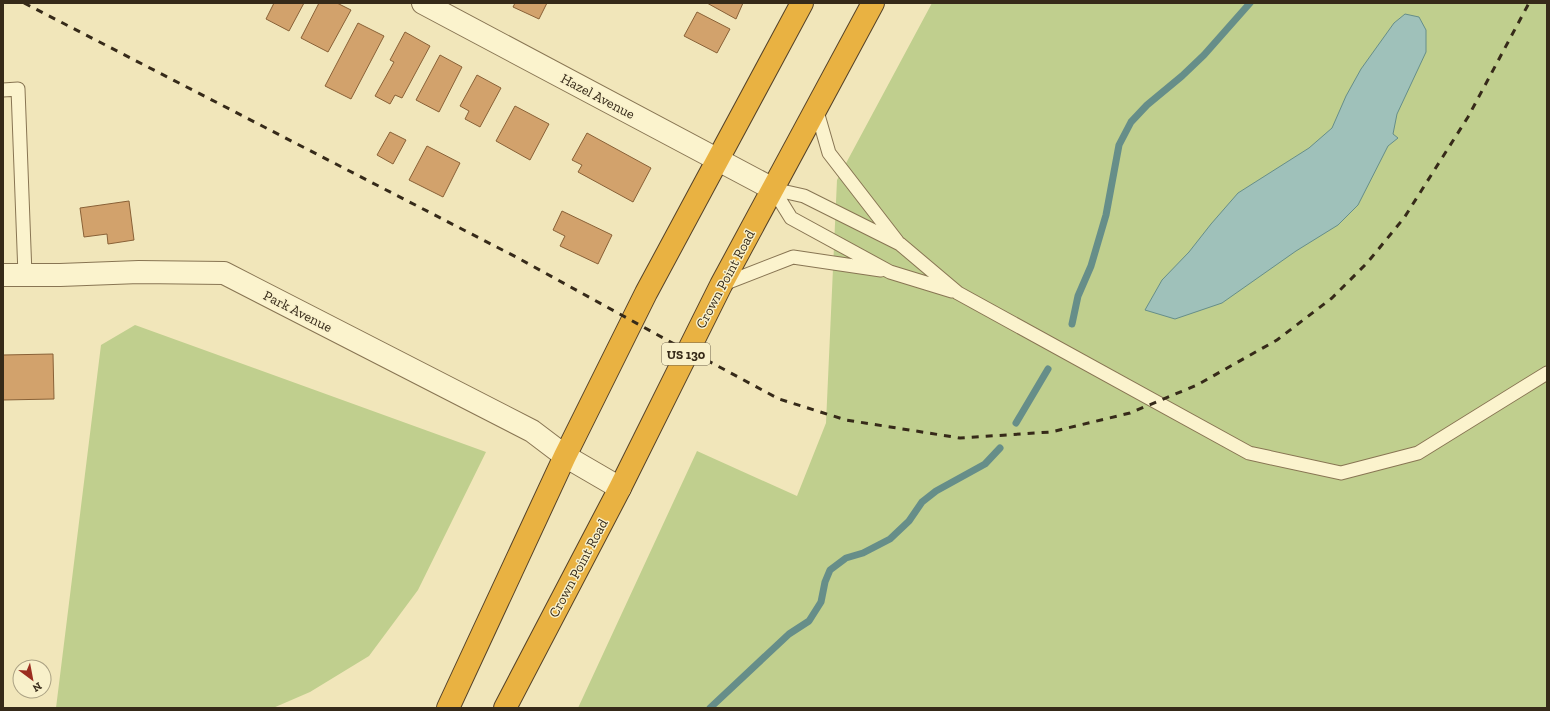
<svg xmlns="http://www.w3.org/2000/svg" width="1550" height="711" font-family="'Zilla Slab',serif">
  <rect width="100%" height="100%" fill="#f1e6ba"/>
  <path fill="#c0cf8e" d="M932,3h615v705h-969l119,-257 100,45 29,-73 11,-243z
    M135,325l351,127 -68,138 -49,66 -59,36 -37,16h-217l45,-363z"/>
  <path fill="#9fc1ba" stroke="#668e89" d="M1405,14l14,3 7,13v22l-29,62 -4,20 5,4 -10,8 -30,59 -20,20 -42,26 -74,52 -47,16 -30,-9 17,-30 27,-28 22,-28 27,-31 71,-45 23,-20 14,-32 15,-27 33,-46z"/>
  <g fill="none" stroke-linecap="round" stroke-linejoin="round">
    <path stroke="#668e89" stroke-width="7" d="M1072,324l6,-28 13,-30 15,-51 13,-70 12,-23 16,-17 35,-29 22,-21 46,-52
      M1016,423l32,-54
      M710,708l79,-74 20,-13 12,-19 4,-20 5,-12 16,-12 17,-5 27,-14 19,-18 13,-19 14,-11 49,-27 15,-16"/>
  </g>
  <path fill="#d2a26c" stroke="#896137" d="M274,3h30l-15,28 -23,-12z
    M319,3h18l14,7 -23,42 -27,-14z
    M515,3h32l-8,16 -26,-12z
    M707,3h36l-7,16z
    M697,12l33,17 -13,24 -33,-17z
    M358,23l26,13 -33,63 -26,-13z
    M405,32l25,14 -28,52 -7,-3 -5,9 -15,-8 19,-34 -4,-2z
    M440,55l22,12 -23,45 -23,-12z
    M477,75l24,13 -21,39 -15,-8 4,-8 -9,-5z
    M515,106l34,18 -19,36 -34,-19z
    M390,132l16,8 -13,24 -16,-9z
    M587,133l64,35 -18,34 -55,-30 4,-7 -10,-5z
    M427,146l33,17 -17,34 -34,-17z
    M129,201l5,39 -26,4 -1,-10 -23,3 -4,-29z
    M562,211l50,24 -14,29 -38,-18 5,-10 -12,-6z
    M53,354l1,45 -51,1v-45z"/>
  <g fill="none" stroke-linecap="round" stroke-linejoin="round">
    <defs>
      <path id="lane" d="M3,90l15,-1 7,186
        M816,108l13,45 68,88
        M773,189l31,7 96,48 58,49 291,160 92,20 77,-20 129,-80
        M773,189l18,29 99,54 62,19
        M721,285l72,-28 88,13"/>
      <path id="street" d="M423,3l350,186
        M3,275h57l79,-3 85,1 308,158 33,25 55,32"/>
      <path id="highway" d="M448,708l117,-252 81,-163 156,-290
        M505,708l115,-220 101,-203 152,-282"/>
    </defs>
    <use href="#lane" stroke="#887553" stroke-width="15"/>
    <use href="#street" stroke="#887553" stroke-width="24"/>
    <use href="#highway" stroke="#554228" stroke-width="24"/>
    <use href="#lane" stroke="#fbf3cd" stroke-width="13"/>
    <use href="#street" stroke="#fbf3cd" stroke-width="22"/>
    <use href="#highway" stroke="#e9b242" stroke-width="22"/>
    <path stroke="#362a19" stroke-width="3" stroke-dasharray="7 7" stroke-linecap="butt" d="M24,3l494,255 169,93 27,13 65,35 67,21 114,18 91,-6 79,-19 67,-28 80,-45 55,-42 35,-35 37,-45 64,-101 61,-114"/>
  </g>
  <g text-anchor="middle" stroke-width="3" stroke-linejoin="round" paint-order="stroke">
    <rect fill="#f8f0ca" stroke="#70654e" stroke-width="1" x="662" y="343" width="48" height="22" rx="3"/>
    <g font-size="13" font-weight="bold" fill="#362a19">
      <text x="686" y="359">US 130</text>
    </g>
    <g font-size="14" fill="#362a19" stroke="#f8f0ca">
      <text transform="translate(598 96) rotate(28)" y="5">Hazel Avenue</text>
      <text transform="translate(725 279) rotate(-62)" y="5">Crown Point Road</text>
      <text transform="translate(298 311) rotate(27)" y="5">Park Avenue</text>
      <text transform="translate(578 568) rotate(-62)" y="5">Crown Point Road</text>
    </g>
  </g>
  <rect width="1550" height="711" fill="none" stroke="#362a19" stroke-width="8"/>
  <g transform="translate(32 679) rotate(148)"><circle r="19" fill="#f8f0ca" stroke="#aaa183"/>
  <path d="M0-3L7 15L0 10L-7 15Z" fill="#9b2c1f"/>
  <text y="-6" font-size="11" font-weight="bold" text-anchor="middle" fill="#362a19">N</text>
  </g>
</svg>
